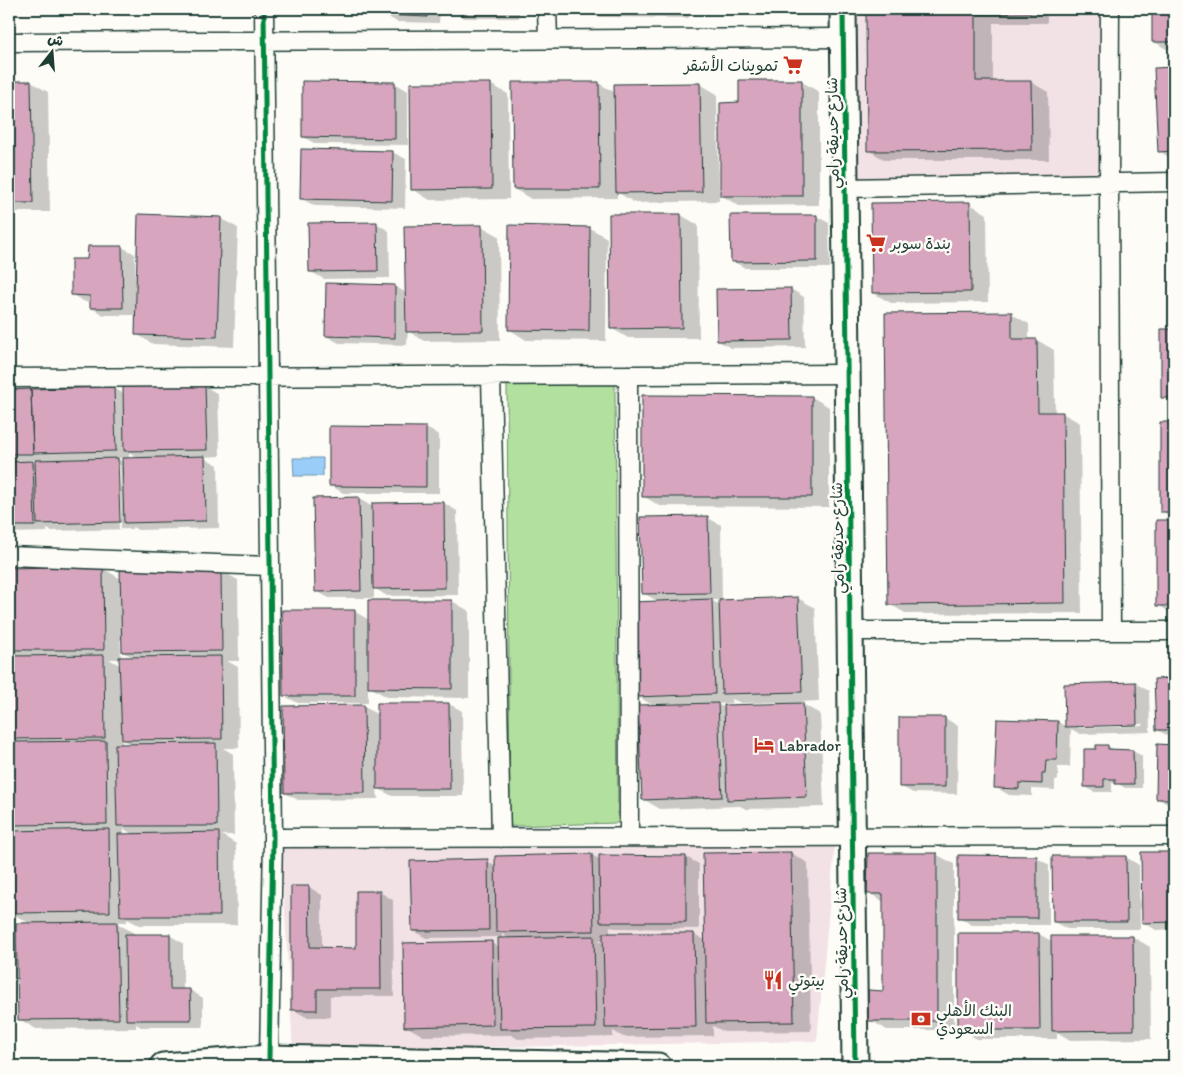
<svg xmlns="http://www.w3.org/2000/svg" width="1183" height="1075" font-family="Itim,'Playpen Sans Arabic',sans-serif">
  <rect width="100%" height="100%" fill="#fdfcf7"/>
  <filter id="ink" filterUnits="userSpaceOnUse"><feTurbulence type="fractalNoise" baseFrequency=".02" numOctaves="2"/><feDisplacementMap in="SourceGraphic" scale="10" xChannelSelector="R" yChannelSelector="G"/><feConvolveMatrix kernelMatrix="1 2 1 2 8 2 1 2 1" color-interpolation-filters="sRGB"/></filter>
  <g filter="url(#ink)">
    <path fill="#f2e2e6" d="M853,9h250l-3,165 -248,7z
      M835,843l-18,198 -524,10 -12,-204z"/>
    <path fill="#b2e09e" stroke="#688e69" d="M507,384h108l3,439 -108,3z"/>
    <path fill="#9acdf8" stroke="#6993aa" d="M293,458h30v18h-29z"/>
    <path fill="#0003" fill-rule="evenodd" d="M44,9h76v1l-75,-1z
      M135,9h86v3h-81z
      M312,9h128l-1,14 -42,-1 -15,-9v3l-61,-2z
      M451,9h68v9h-55z
      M585,9h104v9l-89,-1z
      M698,9h136v3l-134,-2z
      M867,9h180v14h-54v59h38l17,10 1,68h-164l-17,-10z
      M1153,9h21v40h-8l-13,-8z
      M1174,68v91h-2l-13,-8 -4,-82z
      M9,82h22l17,10 2,120h-41z
      M304,82l91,1 13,8v54l-92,-1 -13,-7z
      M802,82l17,10v113l-80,1 -17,-10 18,-92z
      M598,83l18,10 84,-9 17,10 2,107 -84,2 -18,-11v6l-86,1 -17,-10z
      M490,84l18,10 1,105 -79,1 -18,-11z
      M392,152l14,7 -1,49 -90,-2 -13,-7z
      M970,204l17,10 1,88 -97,1 -18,-10z
      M681,215l17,10 1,113h-71l-17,-10z
      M816,216l13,7 1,45h-85l-13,-7z
      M220,218l18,10 -4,119 -81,-3 -17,-10v-19h-32l-13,-7v-6h-6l-13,-7 17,-34v-14h33l13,7v19h3z
      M376,223l13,8 1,47 -66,1 -13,-7z
      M481,226l18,10 1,104 -76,1 -16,-10 -1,14 -68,-2 -13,-7 1,-51 68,1 11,7z
      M590,228l17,10 -1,103 -80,-1 -17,-11z
      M791,289l13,8 1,50 -74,1 -13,-7z
      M1012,314l17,10v16h8l17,10 1,63h7l18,10 2,190 -175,1 -18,-10z
      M1162,330h12v74l-11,-7z
      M205,386l13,8 2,62 -17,1 15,8 1,63 -81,2 -6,-3v2l-81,2 -4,-2v3l-38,1v-143l105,-2 10,6v-6zM129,452l11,7h-11zM116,458h7v4zM29,460h7l1,5zM117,465h3l1,64h-2z
      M812,397l17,10v100l-169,-1 -17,-10z
      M1161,423h13v96l-12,-8z
      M426,428l13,7v58h-96l-13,-8z
      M314,499h45l14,8 71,-4 13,8 1,84 -71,1 -13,-8v10h-45l-13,-7z
      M708,518l13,7 1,76 76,-3 17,10 4,93 -20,1 21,12 4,93 -78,2 -6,-3 -80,3 -17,-10 11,-93 -17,-10 22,-94 -16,-9zM711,600h9v5zM732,699l9,4 36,-1v3l-52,3 -8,-4 15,-1z
      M1157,521h17v92h-3l-13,-8z
      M102,568l19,11 99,-9 18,10 1,81h-12l11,6 1,81h-16l10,6 1,81h-12l14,9 1,81h-98l-12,-6v3h-12l19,11v2h35l14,8v47h7l13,8v29h-62l-5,-3v4l-100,1 -17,-10 12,-95 -20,-11 -2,-81h13l-13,-8v-80l7,-1 -7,-4v-82h10l-10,-5v-83zM120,640h3v12l12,6 -14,1zM109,659h11l1,7zM122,739l11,6h-11zM124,829l10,6h-10z
      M452,601l17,10v87l-82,-1 -19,-11v17h-70l-14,-7 70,-85 15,9z
      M1174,679v58h-4l-13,-7 -2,-50z
      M1135,683l14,8 1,41 -70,2 -9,-5 -1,38h-12v13h-3v10l-23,-1v7l-23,-1 -14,-8 3,-67 60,2 9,5 -1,-42zM1143,724v2l-65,2v-3z
      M449,704l13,7 1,85h-71l-15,-8 1,11 -80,1 -13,-7 78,-87 15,9z
      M945,718l13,8 -1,68 -44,-1 -13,-7z
      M1158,745l16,1v60h-3l-14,-8z
      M1108,746l8,5h17l9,5v32h-17l-8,-5h-5v9h-18l-8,-5z
      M791,853l17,10 3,168 -87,1 -11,-6v10l-90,1 -10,-6v6l-95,2 -7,-4 -88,1 -17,-10 85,-83 8,4v-10l-73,1 -13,-7 74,-70 9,5 96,-11 9,5 85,-3 13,7v65l-85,-1 -4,-2v9l84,-1 11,6zM502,934l8,5h-8zM598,940h7v4z
      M1142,853h32v76l-18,1 -13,-8z
      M936,854l18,10v166h-67l-17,-10 14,-28v-90l-15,-9z
      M1036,857l13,8v60h-77l-13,-8z
      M1126,857l13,8 1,64h-73l-13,-7z
      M309,887l13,8v54h36l-1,-57h23l13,8 1,96h-64v21h-24l-14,-8v-121z
      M1039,934l14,8v-5h80l17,10 1,92 -81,1 -13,-8v7h-80l-17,-10z"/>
    <path fill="#d8a5bf" stroke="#1f3d34" d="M383,9h44v8l-44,-2z
      M449,9h57v2h-57z
      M866,9h164v4l-54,1v67h55l1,69 -165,1z
      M1152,9h22v33h-22z
      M1174,67v84l-16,1 -4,-84z
      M739,80h63v116h-82v-93l19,-1z
      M9,81h22l2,122h-24z
      M302,81l93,1v57l-93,-2z
      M512,82h87l1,107h-87z
      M410,83h81l1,106 -81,1z
      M700,83l2,109 -86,1 -2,-109z
      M301,149l92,2 -1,50 -92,-2z
      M970,202l1,90 -99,1 -1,-90z
      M138,214l83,3 -4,120 -82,-2z
      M609,214h72l1,114 -72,1z
      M730,215h87v46l-86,1z
      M377,222l1,49 -69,1 -1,-49z
      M482,225l1,106 -77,1 -2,-106z
      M509,225l81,2 -1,104 -81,-1z
      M88,246h34l1,62h-33v-12l-19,-1v-36h16z
      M326,283l69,2v53l-70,-2z
      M791,288l1,52 -75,1 -1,-52z
      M1012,312v27h25l1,73h25l2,191 -177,2 -3,-292z
      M1161,329h13v69h-13z
      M205,385l2,65 -83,1 -1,-64z
      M114,387l2,64 -83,2 -2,-64z
      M31,389l2,65h-24v-64z
      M642,395l170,1v101h-170z
      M1160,422h14v90h-14z
      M329,426l97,1v60l-97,-1z
      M205,456l1,65 -82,2 -2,-65z
      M118,458l2,64 -83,2 -2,-64z
      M33,461l2,65h-26v-64z
      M359,497l2,94 -46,1 -2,-94z
      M444,502l1,86 -72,1 -1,-86z
      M708,516l2,77 -68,1 -2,-77z
      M1156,520h18v86h-18z
      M103,566l1,84h-95v-82z
      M221,569l1,82 -100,1 -2,-82z
      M798,597l4,95 -80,2 -3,-94z
      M712,599l3,95 -79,3 -4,-95z
      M368,600h84v89l-84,-1z
      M282,610h73v86h-72z
      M104,655l1,83 -96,1v-83z
      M221,656l1,83 -100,1 -3,-83z
      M1174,678v52h-18l-2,-51z
      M1136,682l1,43 -72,2 -1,-43z
      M377,703h72l1,86h-73z
      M718,703l4,94 -80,3 -4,-95z
      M803,703l4,94 -80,3 -3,-95z
      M364,705l1,88h-81l-1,-87z
      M899,717h46v70h-46z
      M997,719l61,2 -1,39h-11l-1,13h-3v11l-23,-1v6l-25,-1z
      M106,741l1,83 -98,1v-83z
      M216,743l1,83h-100l-2,-82z
      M1157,744l17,1v54h-18z
      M1096,745h12v4l25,1 1,34h-19v-5h-11v8h-20v-38h12z
      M109,829l1,83 -100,1 -1,-82z
      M219,832l1,84h-100l-2,-82z
      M791,852l3,170 -88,1 -3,-170z
      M1141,852h33v70l-32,1z
      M868,853h69v168h-69v-31l15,1v-97h-16z
      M592,854l2,77 -98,1 -1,-76z
      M599,855l87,1v66h-86z
      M958,855l79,1v62h-79z
      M1052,856h74l1,66h-74z
      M488,859l1,71 -77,1 -2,-70z
      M291,886h18l1,61 46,1v-57h24l1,98h-64v21h-26z
      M117,922l2,97 -101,1 -2,-97z
      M603,933h91l2,94 -91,1z
      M958,933h81l1,97h-82z
      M125,934h45v55h20l1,31h-65z
      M594,936l2,92 -96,1 -2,-91z
      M1051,936h82l1,94 -82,1z
      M492,941l1,84 -89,2 -1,-84z"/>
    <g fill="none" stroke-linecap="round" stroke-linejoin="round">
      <defs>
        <path id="street" d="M264,9l9,829 -4,220
          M547,9l1,30
          M1110,9l-1,174 2,448
          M9,42l834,-4
          M845,188l329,-6
          M491,375l10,463
          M628,375l1,462
          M9,378l838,-4
          M9,556l261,10
          M850,631h324
          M273,838l901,-2"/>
        <path id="secondary" d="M843,9l12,1057
          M163,1066l106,-8 389,8"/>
      </defs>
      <use href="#street" stroke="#1f3d34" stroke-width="21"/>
      <use href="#secondary" stroke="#1f3d34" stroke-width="29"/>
      <use href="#street" stroke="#fdfcf7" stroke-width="18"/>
      <use href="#secondary" stroke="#fdfcf7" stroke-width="25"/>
      <defs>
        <path id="cycleway" d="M264,9l9,829 -4,220
          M843,9l12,1057"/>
      </defs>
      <use href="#cycleway" stroke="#fdfcf7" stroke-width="8"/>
      <use href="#cycleway" stroke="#00873e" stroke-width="5"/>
    </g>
  </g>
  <defs>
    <symbol id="supermarket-bare" viewBox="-9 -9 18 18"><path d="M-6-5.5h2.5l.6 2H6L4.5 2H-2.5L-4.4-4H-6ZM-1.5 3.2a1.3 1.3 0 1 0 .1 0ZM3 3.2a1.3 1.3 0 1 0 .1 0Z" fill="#c8321e" stroke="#fdfcf7" stroke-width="2.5" paint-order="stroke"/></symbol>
    <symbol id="hotel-bare" viewBox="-9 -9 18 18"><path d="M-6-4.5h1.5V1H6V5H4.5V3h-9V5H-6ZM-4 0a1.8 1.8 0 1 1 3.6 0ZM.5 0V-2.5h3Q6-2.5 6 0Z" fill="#c8321e" stroke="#fdfcf7" stroke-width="2.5" paint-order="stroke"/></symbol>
    <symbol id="restaurant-bare" viewBox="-9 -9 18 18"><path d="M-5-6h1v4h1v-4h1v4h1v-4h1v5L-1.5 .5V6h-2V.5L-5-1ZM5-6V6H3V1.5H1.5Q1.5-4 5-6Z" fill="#c8321e" stroke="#fdfcf7" stroke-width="2.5" paint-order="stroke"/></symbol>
    <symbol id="bank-bare" viewBox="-9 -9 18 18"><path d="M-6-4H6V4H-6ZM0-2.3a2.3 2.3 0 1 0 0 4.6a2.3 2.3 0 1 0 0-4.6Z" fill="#c8321e" stroke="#fdfcf7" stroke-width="2.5" paint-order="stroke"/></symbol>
  </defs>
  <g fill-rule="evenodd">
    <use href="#supermarket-bare" x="779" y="51" width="28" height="28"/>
    <use href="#supermarket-bare" x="862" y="229" width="28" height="28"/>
    <use href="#hotel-bare" x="750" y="731" width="28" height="28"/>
    <use href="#restaurant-bare" x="759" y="966" width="28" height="28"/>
    <use href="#bank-bare" x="907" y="1005" width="28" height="28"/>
  </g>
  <g text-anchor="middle" stroke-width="5" stroke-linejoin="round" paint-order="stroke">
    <g font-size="16" fill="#1f3d34" stroke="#fdfcf7" text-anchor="start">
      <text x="778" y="71" text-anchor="end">تموينات الأشقر</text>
      <text x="891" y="249">بندة سوبر</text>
      <text x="779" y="751">Labrador</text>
      <text x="788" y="986">بيتوتي</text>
      <text x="936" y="1016">البنك الأهلي<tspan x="936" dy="18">السعودي</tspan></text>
    </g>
    <g font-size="16" fill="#1f3d34" stroke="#fdfcf7">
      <text transform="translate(832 133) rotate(-91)" y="6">شارع حديقة رامي</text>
      <text transform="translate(837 538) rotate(-91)" y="6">شارع حديقة رامي</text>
      <text transform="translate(841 943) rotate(-91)" y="6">شارع حديقة رامي</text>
    </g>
  </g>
  <rect width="1183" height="1075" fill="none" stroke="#fdfcf7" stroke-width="30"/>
  <rect x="15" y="15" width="1153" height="1045" fill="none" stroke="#1f3d34" stroke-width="2" filter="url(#ink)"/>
  <g transform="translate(52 52) rotate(17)" stroke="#fdfcf7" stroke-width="4" paint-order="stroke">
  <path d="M0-4L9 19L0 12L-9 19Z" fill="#1f3d34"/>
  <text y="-8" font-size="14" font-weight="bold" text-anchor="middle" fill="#1f3d34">ش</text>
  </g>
</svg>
